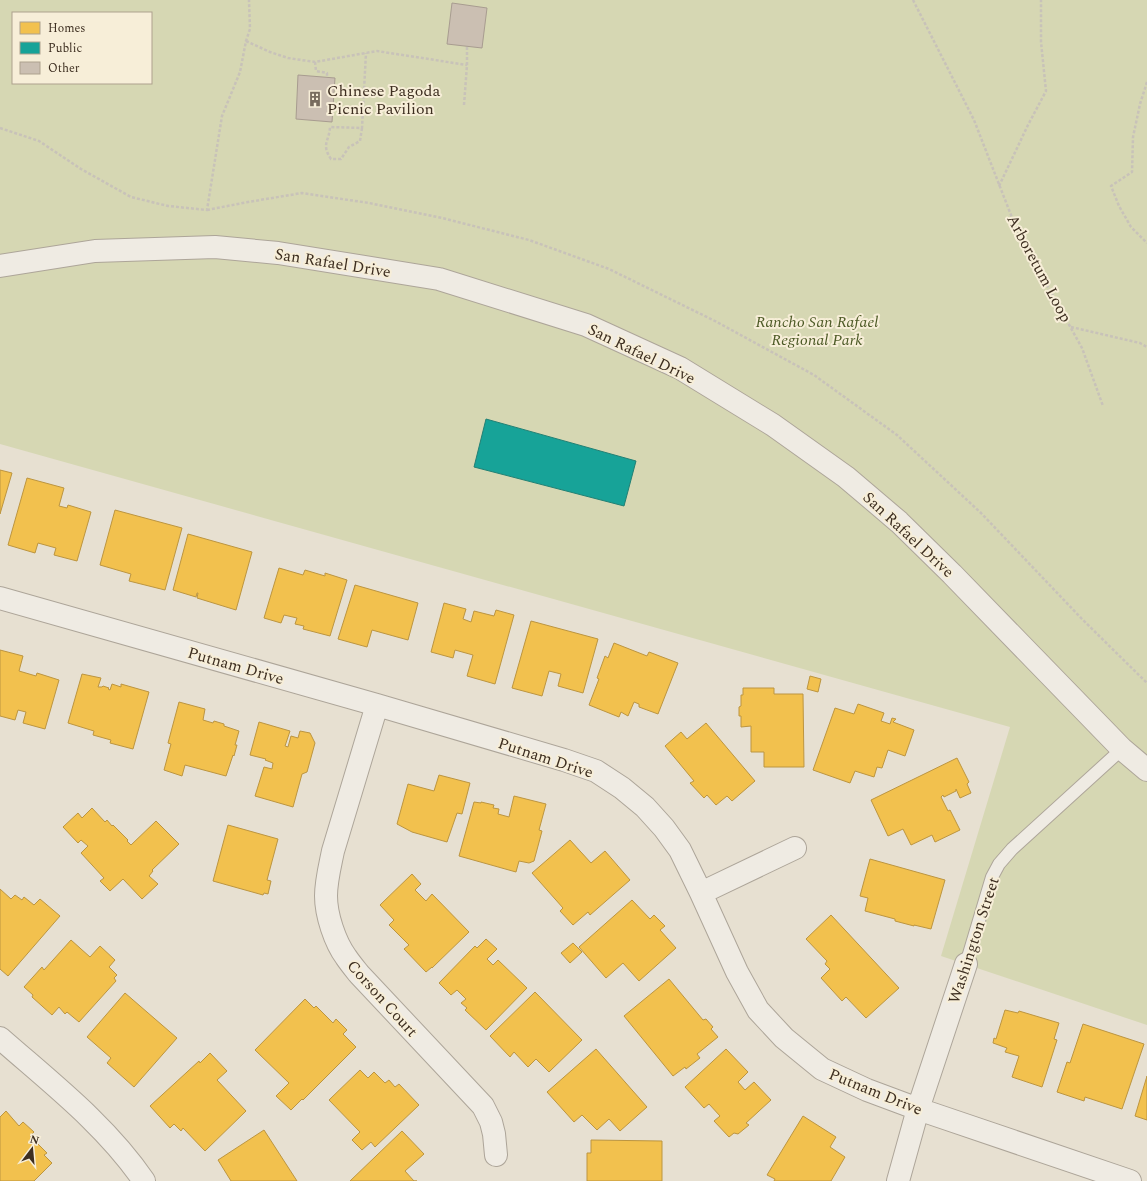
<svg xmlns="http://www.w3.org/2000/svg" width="1147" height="1181" font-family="Spectral,serif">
  <rect width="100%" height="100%" fill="#e7e0d1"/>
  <path fill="#d6d7b3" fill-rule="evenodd" d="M0,0h1147v1025l-206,-69 69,-229 -1010,-283zM13,13h138v70h-138z"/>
  <path fill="#f2c14e" stroke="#bc9540" d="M0,470l12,3 -12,41z
    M27,478l37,10 -5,18 8,2 1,-3 23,7 -14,49 -23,-6 2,-7 -18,-5 -3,10 -27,-8z
    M115,510l67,18 -17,62 -36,-9 2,-7 -31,-9z
    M188,534l64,18 -16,58 -39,-12 1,-5h-1l-1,4 -23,-7z
    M279,568l24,7 2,-5 20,6v-3l22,7 -17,56 -27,-7 1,-3 -9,-2 2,-6 -13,-3 -3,8 -17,-5z
    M355,585l63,18 -10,37 -36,-10 -5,17 -29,-8z
    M444,603l22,6 -3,10 8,3 3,-11 20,5 2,-6 18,5 -19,69 -28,-8 6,-21 -18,-5 -2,8 -22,-6z
    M531,621l67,18 -15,54 -25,-7 3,-12 -12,-3 -7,25 -30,-8z
    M614,643l33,13 2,-4 29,11 -20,51 -19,-7v-3l-5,-2 -6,14 -7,-4 -2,5 -30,-12 10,-26 -2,-1 8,-22 3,2z
    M0,650l23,6 -4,15 17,5 1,-3 22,7 -14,49 -22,-6 3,-11 -8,-2 -3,10 -15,-4z
    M82,674l19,4 -3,9h4l1,-1 6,2 -1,1 2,1 2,-6 9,3v-3l28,8 -16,57 -23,-6 1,-3 -18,-5 1,-4 -26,-8z
    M810,676l11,3 -3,13 -11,-3z
    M743,688h31v6h29l1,73h-40v-15h-13v-26l-10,1v-11h-2v-9l2,-1v-11h2z
    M179,702l26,7 -2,11 10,3 1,-2 10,3v2l15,5 -4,14h2l-3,11 -1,-1 -7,21 -41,-11 -3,11 -18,-6 7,-26 -3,-1z
    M858,704l26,9 -3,8 9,3 2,-6 4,1 -3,3 21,8 -9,26 -17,-6 -6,18 -5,-1 -3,10 -19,-6 -5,12 -37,-13 22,-62 19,6z
    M259,722l31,9 -5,15 3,1 3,-11 7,2 2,-7 10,2 5,10 -8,29 -5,2 -9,33 -38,-11 9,-29 8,2 1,-6 -8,-3 1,-1 -16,-4z
    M706,723l49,58 -23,20 -5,-5 -11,9 -9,-10 -3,3 -14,-15 4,-2 -29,-35 16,-14 6,7z
    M957,758l12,24 -2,2 4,9 -11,5 -4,-9v2l-12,6 -1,-2 -2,2 7,14 2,-1 10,20 -25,12 -3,-7 -21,10 -8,-16 -15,7 -17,-36z
    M439,775l31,8 -8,31 -5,-1 -10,29 -35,-10 -15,-8 11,-40 26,7z
    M514,796l32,8 -7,26 3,1 -8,30 -5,2 -10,-2 -3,11 -57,-16 15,-54 7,1v-1l13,3 -1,3 6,1 -1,5 11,3z
    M92,808l13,14 2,-2 5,6 1,-1 15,15 -1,1 4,4 25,-24 23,23 -27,26 1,1 -4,5 9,8 -16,15 -19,-20 -13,12 -10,-10 4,-3 -23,-25 7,-7 -7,-6 -3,3 -15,-16 15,-14 4,5z
    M228,825l50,14 -11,41 4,1 -3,13 -4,-1 -1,2 -50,-14z
    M570,840l21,23 14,-12 25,29 -40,35 -2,-3 -15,13 -13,-14 3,-3 -31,-35z
    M870,859l75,21 -14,49 -17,-4v1l-19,-5v-2l-30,-8 3,-13 -8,-2z
    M412,874l9,10 -6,6 11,11 6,-7 37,38 -37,36v-1l-6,5 -22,-23 5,-4 -20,-20 5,-5 -14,-15z
    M0,889l11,10 4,-4 7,5 2,-3 10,8 6,-6 20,17 -52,60 -8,-7z
    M632,900l18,19 4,-4 11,11 -5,4 16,18 -37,33 -16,-18 -17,15 -27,-31z
    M831,915l68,73 -33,30 -20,-21 -4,4 -21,-23 9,-9 -5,-5 2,-3 -21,-22z
    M486,939l11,10 -10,10 6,6 5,-5 29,28 -41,42 -21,-20 2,-2 -6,-5 5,-4 -9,-9 -6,5 -12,-12 36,-37 2,2z
    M71,940l19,17 10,-11 15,14 -6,7 8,8 -3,3 2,3 -37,41 -12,-10 -2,2 -6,-7 -7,8 -20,-18 1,-2 -9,-8 18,-20 2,3z
    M573,943l9,9 -12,11 -9,-10z
    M669,979l34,41 3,-1 7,8 -2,2 7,8 -21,17 3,4 -14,11 -1,-2 -12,9 -49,-60z
    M535,992l47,48 -33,32 -13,-13 -8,8 -14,-15 -4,5 -20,-21z
    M125,993l52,45 -43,49 -27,-24 4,-5 -24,-21z
    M305,999l9,9 2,-2 17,17 3,-4 11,11 -4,4 13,13 -53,53 -1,-1 -11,11 -15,-14 13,-13 -34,-33z
    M1005,1010l13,3 1,-2 40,12 -5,16 3,1 -15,47 -30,-10 7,-21 -14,-4 2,-4 -14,-5 1,-5 2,1z
    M1083,1024l61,20 -22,65 -37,-12 -1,4 -27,-9 10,-30 3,1z
    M596,1049l51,58 -27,24 -11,-12 -12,11 -15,-15 -8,7 -27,-30z
    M726,1049l22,23 -10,10 7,8 9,-8 17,18 -25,23 3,2 -11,9 -4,-1 -5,4 -15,-16 6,-5 -11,-12 -5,4 -19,-21z
    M210,1053l17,18 -10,9 29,31 -41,40 -22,-23 -2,3 -7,-7 -4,4 -20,-22 49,-45 1,2z
    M360,1070l8,8 6,-6 11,11 4,-3 6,7 4,-3 20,21 -44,42 -4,-5 -9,8 -10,-10 8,-8 -31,-32z
    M1147,1076v44l-12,-4z
    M6,1111l13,15 4,-4 11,10 -4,4 17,17 -3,2 8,8 -18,18h-34v-64z
    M803,1116l33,21 -6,10 15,10 -14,24h-57l1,-2 -8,-4z
    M264,1130l33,51h-66l-13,-21z
    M402,1131l22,23 -19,17 9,10h3h-67z
    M591,1140l71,1v40h-75v-28h4z"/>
  <path fill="#17a398" stroke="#228074" d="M486,419l150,42 -12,45 -150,-39z"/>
  <path fill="#cbbfb2" stroke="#a89c90" d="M452,3l35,5 -5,40 -35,-4z
    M298,75l37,3 -3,44 -36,-3z"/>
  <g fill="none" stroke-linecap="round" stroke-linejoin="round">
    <defs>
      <path id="service" d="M966,964l26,-87 7,-13 13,-15 110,-100"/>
      <path id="minor" d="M0,266l95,-15 120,-4 63,6 161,26 147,46 94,43 93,57 73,52 53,45 53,52 170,175 25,21
        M0,598l377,107 187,55 32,11 26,17 23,19 19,21 16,22 21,43 36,79 21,38 26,28 38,31 45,21 51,19 212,72
        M377,705l-44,146c-3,15 -7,30 -7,45 0,19 9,46 20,61 4,6 9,12 13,17l124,132 8,16 3,12 2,21
        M701,893l94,-45
        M0,1038c50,44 106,87 144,143
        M898,1181l20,-72 48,-145"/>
    </defs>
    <use href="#service" stroke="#ada599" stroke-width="14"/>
    <use href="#minor" stroke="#ada599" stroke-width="24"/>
    <path stroke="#c8c2b9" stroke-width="2.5" stroke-dasharray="3 2" stroke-linecap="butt" d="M913,0l61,120 44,113 64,115 21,58
      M246,41l24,11 18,6 27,4 62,-11 90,14
      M315,62l1,9 11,2v4
      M1147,82l-7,22 -7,33 -1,35 -21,14 8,20 12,21 16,16
      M464,105l3,-40v-19
      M0,128l39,13 42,28 50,28 37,9 39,4 15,-94 18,-44 6,-31 4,-12 -1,-29
      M362,128l-2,13 -11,6 -8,12h-10c-10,-15 -2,-17 -1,-32l32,1 4,-75
      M999,186l29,-61 18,-34 -5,-49v-42
      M207,210l41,-8 54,-9 67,10 73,15 87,22 80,29 106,52 99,54 83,60 84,78 101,106 65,64
      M1071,327l69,16 7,4"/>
    <use href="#service" stroke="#efebe3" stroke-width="12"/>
    <use href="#minor" stroke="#efebe3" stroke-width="22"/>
  </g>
  <defs>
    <symbol id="building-bare" viewBox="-9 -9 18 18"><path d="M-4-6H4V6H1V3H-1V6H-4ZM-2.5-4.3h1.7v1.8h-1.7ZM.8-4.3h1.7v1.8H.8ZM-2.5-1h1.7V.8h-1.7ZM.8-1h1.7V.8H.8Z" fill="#786c5e" stroke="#f7eed8" stroke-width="2.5" paint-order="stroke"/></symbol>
  </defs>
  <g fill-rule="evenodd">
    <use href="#building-bare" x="304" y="88" width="22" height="22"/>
  </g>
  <g text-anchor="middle" stroke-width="4" stroke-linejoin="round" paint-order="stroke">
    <g font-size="16" fill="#3d2e20" stroke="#f7eed8" text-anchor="start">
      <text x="327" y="96">Chinese Pagoda<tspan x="327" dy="18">Picnic Pavilion</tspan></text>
    </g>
    <g font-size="16" fill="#3d2e20" stroke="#f7eed8">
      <text transform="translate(333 262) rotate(9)" y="6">San Rafael Drive</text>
      <text transform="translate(1040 268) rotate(62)" y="6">Arboretum Loop</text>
      <text transform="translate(642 353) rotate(26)" y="6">San Rafael Drive</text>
      <text transform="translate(909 534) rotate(43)" y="6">San Rafael Drive</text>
      <text transform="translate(236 665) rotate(16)" y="6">Putnam Drive</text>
      <text transform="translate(546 757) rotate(18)" y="6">Putnam Drive</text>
      <text transform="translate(973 940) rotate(-72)" y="6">Washington Street</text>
      <text transform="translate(383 998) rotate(48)" y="6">Corson Court</text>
      <text transform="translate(876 1091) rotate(22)" y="6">Putnam Drive</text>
    </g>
    <g font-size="16" font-style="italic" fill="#4d5a26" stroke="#f7eed8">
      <text x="817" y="327">Rancho San Rafael<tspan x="817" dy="18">Regional Park</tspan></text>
    </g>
  </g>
  <rect x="12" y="12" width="140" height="72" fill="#f7eed8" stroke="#ada18e"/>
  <rect x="20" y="22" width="20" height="12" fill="#f2c14e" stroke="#ada18e"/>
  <text x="48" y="32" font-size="12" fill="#3d2e20">Homes</text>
  <rect x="20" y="42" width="20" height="12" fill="#17a398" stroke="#ada18e"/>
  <text x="48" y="52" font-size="12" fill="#3d2e20">Public</text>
  <rect x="20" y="62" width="20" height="12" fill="#cbbfb2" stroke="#ada18e"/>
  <text x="48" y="72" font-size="12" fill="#3d2e20">Other</text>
  <g transform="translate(32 1149) rotate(16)" stroke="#f7eed8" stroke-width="3" paint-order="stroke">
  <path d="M0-3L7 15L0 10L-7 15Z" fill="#3d2e20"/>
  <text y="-6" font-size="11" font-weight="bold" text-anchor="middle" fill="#3d2e20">N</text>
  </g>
</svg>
